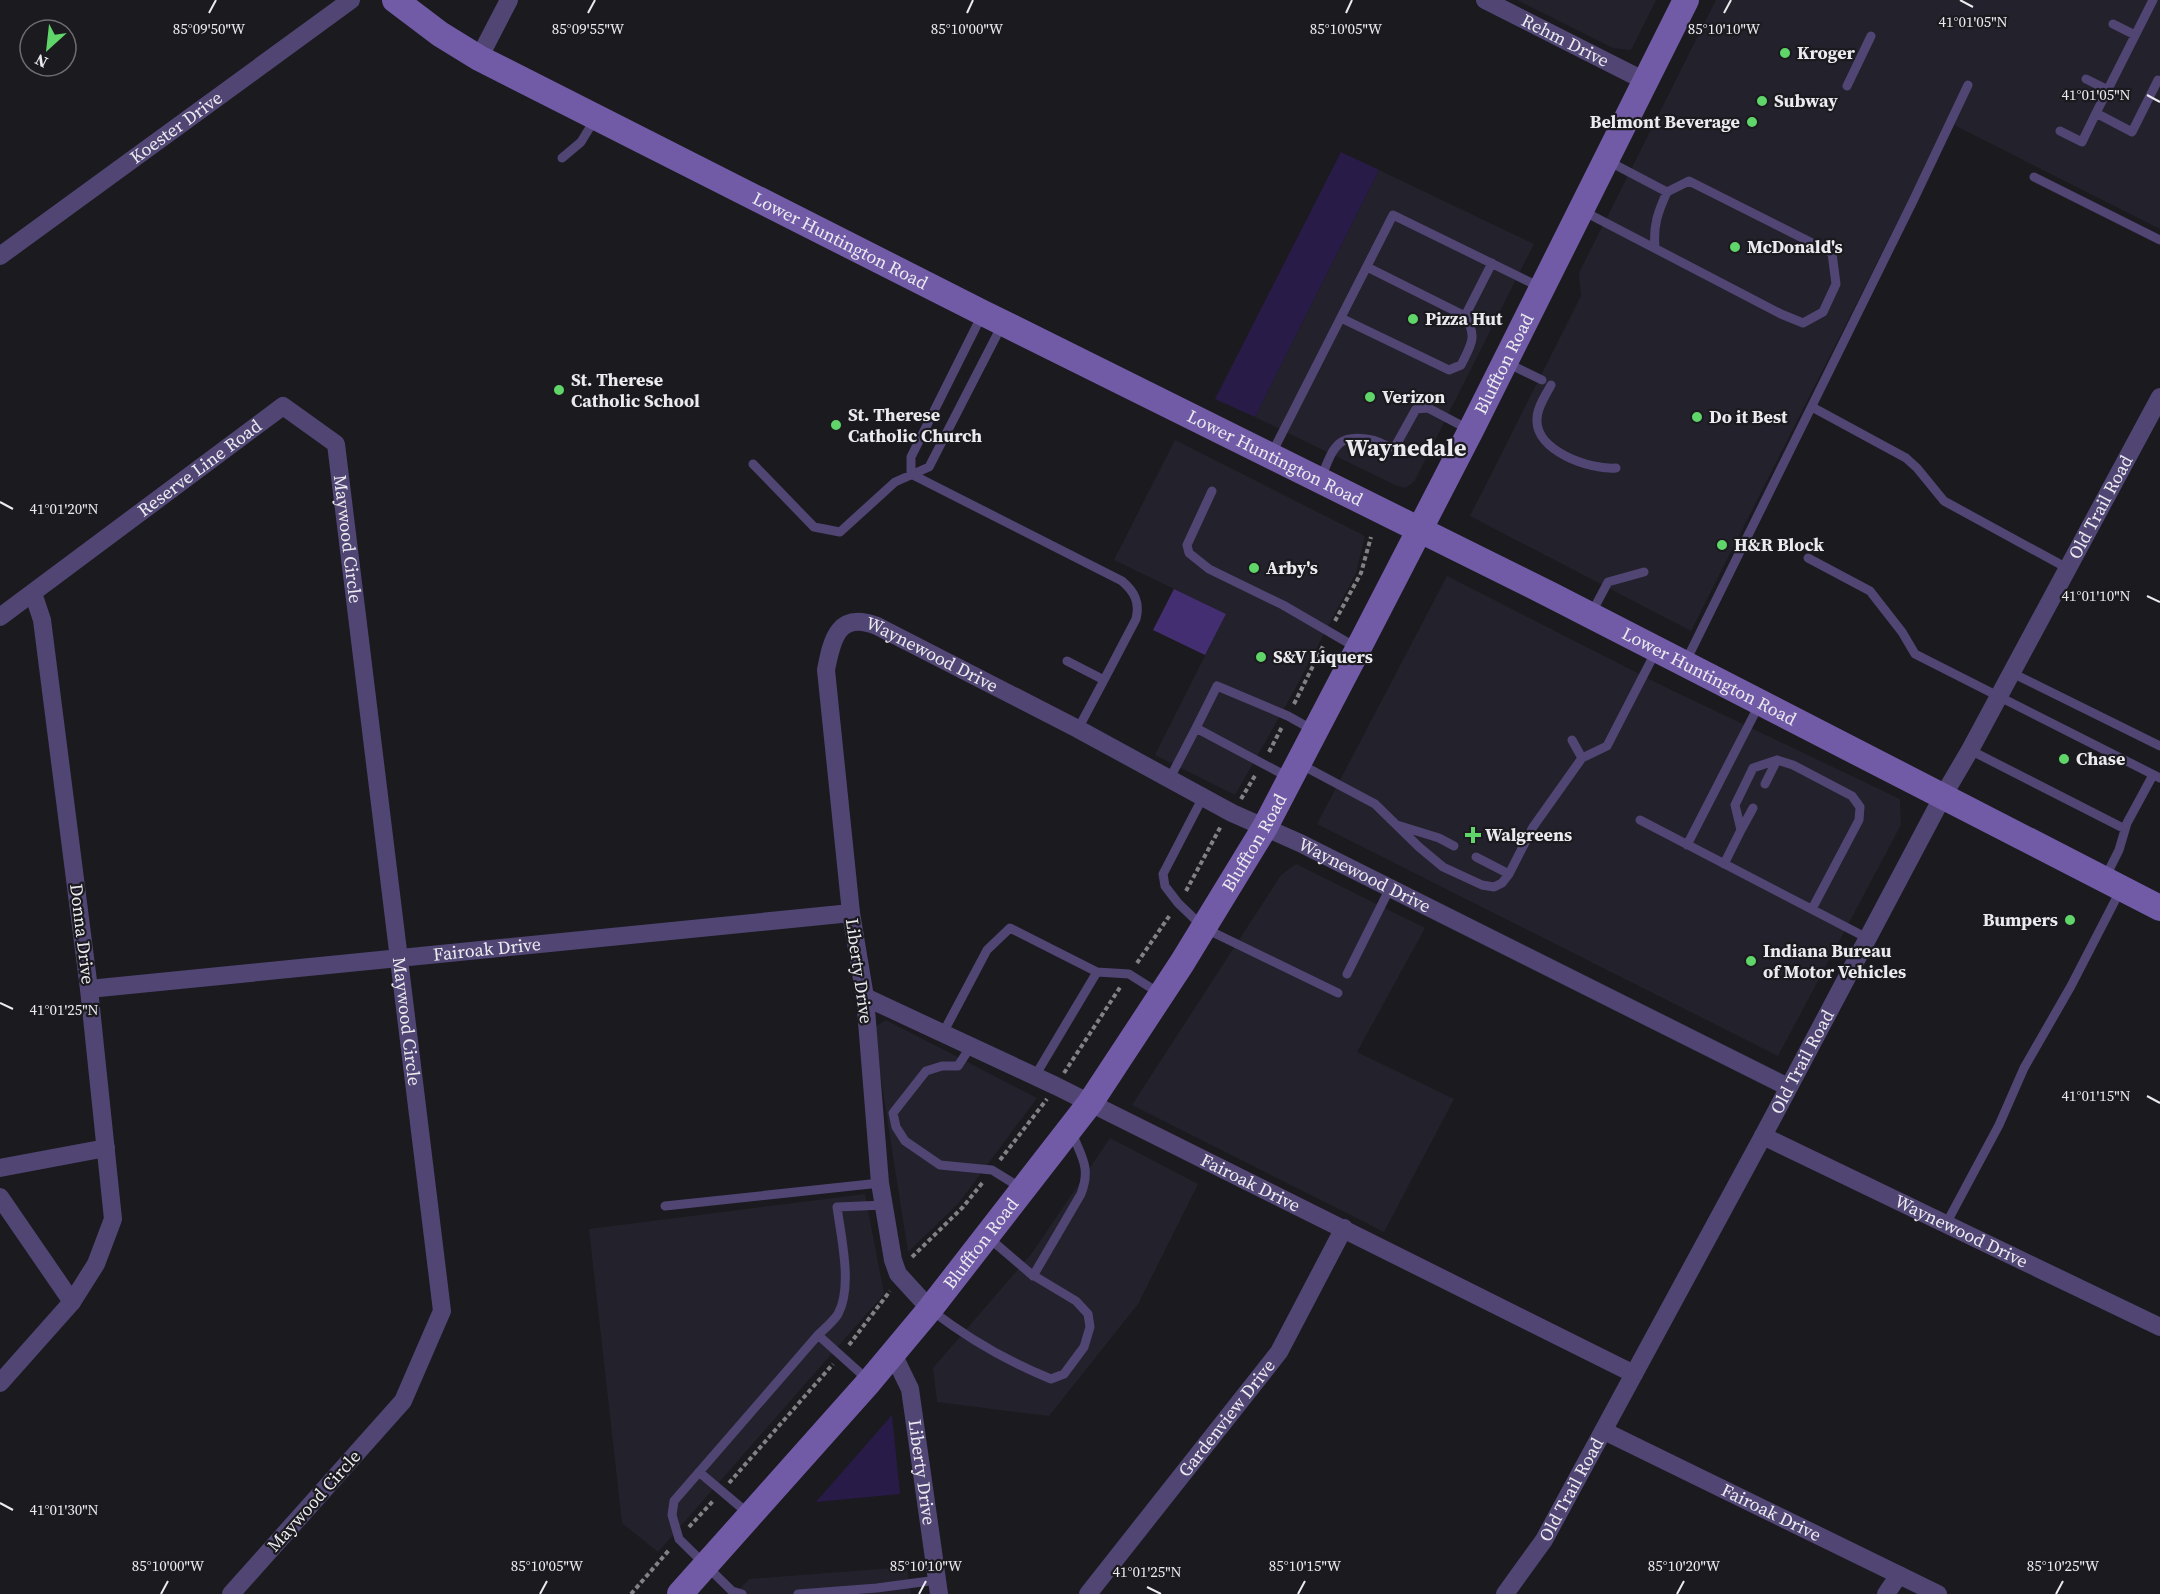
<svg xmlns="http://www.w3.org/2000/svg" width="2160" height="1594" font-family="'Source Serif 4',serif">
  <rect width="100%" height="100%" fill="#1b1a1f"/>
  <path fill="#23212b" d="M1517,0h139l-25,50 -18,-2z
    M1716,0h444v229l-212,-107 -257,509 -221,-115 111,-220 -2,-23z
    M1379,170l155,74 -120,238 -9,6 -10,-3 -140,-68z
    M1175,440l190,96 -9,37 -63,120 -58,102 -80,-40 71,-141 -112,-54z
    M1447,576l218,111 235,112 1,26 -123,231 -461,-232z
    M1296,864l129,64 -68,124 97,47 -70,133 -252,-127 149,-230z
    M886,1020l151,78 -79,106 -50,48 -35,-224z
    M1110,1138l88,46 -60,120 -89,112 -112,-14 -4,-34 99,-115z
    M865,1194l19,100 -226,258 -36,-29 -33,-294z
    M907,1567l4,27h-176l14,-15z"/>
  <path fill="#291b47" d="M1341,152l38,18 -124,247 -40,-18z
    M892,1415l8,79 -84,8z"/>
  <path fill="#442e72" d="M1174,589l52,25 -21,41 -52,-25z"/>
  <g fill="none" stroke-linecap="round" stroke-linejoin="round">
    <path stroke="#828185" stroke-width="4" stroke-dasharray="4.5 3" stroke-linecap="butt" d="M1335,621l26,-48 10,-36
      M1294,704l30,-60
      M1269,752l13,-25
      M1241,799l15,-25
      M1186,891l35,-65
      M1137,963l33,-48
      M1064,1073l57,-87
      M1000,1160l47,-61
      M912,1257l51,-50 20,-25
      M849,1345l41,-54
      M729,1483l104,-119
      M689,1527l25,-27
      M631,1594l39,-45"/>
    <path stroke="#514574" stroke-width="9" d="M2153,0l-57,113 36,19 26,-52
      M2113,24l22,11
      M2086,79l22,11
      M1847,86l24,-50
      M2060,131l22,11 14,-29
      M562,158l19,-16 14,-23
      M1608,161l59,31
      M2034,177l126,63
      M1583,211l198,103 22,9 20,-11 13,-28 -4,-31 -143,-72 -22,11c-9,20 -14,33 -12,55
      M1367,267l98,49 27,-53
      M1341,318l108,52 12,-5c10,-20 17,-28 4,-49
      M1507,363l35,17
      M1551,385c-5,10 -14,22 -14,34 -2,32 53,51 79,49
      M1812,407l94,51 11,10 27,33 123,67
      M1272,453l121,-238 147,72
      M753,464l61,63 26,5 55,-50 34,-15 73,-142
      M911,474l211,107c13,11 18,22 14,38l-32,61
      M911,474v-17l71,-142
      M1321,478c12,-29 15,-46 51,-38 6,1 12,5 18,7l6,-2 20,-36 12,-1 40,21
      M1212,491l-25,54 2,8 20,16 74,36 74,43
      M1808,558l62,33 32,41 13,22 245,124
      M1591,614l17,-32 36,-10
      M1067,661l37,19 -26,49
      M1685,663l228,-462 55,-116
      M2010,672l150,74
      M1196,728l21,-42 71,30 25,14
      M1572,740l10,18
      M1970,750l155,79
      M1300,764l75,40 44,43 24,20 39,18 12,2 8,-4 7,-9 24,-47 49,-69 25,-12 49,-95
      M1170,778l26,-50 92,49
      M1765,784l12,-24
      M1203,797l-40,77 2,12 13,17 26,25 134,65
      M1640,820l229,119
      M1397,825l42,13 15,8
      M1741,830l12,-22
      M1687,845l73,-142
      M1476,857l33,17
      M1724,864l17,-34 -6,-25 18,-37 24,-8 16,5 59,31 8,11 -1,13 -47,89
      M2105,878l14,-28 8,-27 26,-48
      M1347,974l43,-86
      M943,1033l44,-83 23,-22 87,44
      M971,1046l-13,20h-16l-16,5 -33,42 3,14 9,14 35,24 52,5 29,18
      M1035,1076l62,-104 32,2 30,19
      M665,1206l215,-23
      M1946,1224l53,-99 25,-57 47,-82 49,-95
      M1033,1276l48,-82c10,-26 1,-36 -9,-61
      M931,1310c39,30 75,51 120,69l13,-5 20,-27 6,-20 -2,-13 -12,-13 -45,-27 -42,-36
      M818,1335c6,-6 15,-13 20,-21 15,-27 3,-77 -1,-107l48,-2
      M699,1472l51,43
      M742,1594l-10,-3 -53,-52 -7,-24 2,-14 144,-166 50,45
      M798,1594l79,-6 60,-8"/>
    <g stroke="#514574" stroke-width="18">
      <path id="s1" d="M1485,0l160,81"/>
      <path d="M479,58l30,-58"/>
      <path id="s2" d="M0,256l351,-256"/>
      <path id="s3" d="M0,617l283,-211 53,38 106,867 -39,90 -172,193"/>
      <path id="s4" d="M89,989l762,-76"/>
      <path id="s5" d="M865,997l191,89 578,288"/>
      <path id="s6" d="M1763,1136l397,191"/>
      <path d="M0,1168l106,-20"/>
      <path d="M0,1197l72,105"/>
      <path id="s7" d="M930,1309l-32,-35 -5,-14 -13,-77 -15,-186 -14,-84 -25,-243c6,-31 12,-59 51,-44l201,103 154,84 68,30 488,244"/>
      <path id="s8" d="M893,1354l17,35 29,205"/>
      <path d="M0,1383l72,-81 24,-38 17,-45 -24,-230 -47,-369 -9,-27"/>
      <path id="s9" d="M1604,1431l334,163"/>
      <path id="s10" d="M1088,1594l191,-242 65,-124"/>
      <path id="s11" d="M1505,1594l39,-54 219,-404 180,-340 27,-46 190,-353"/>
      <path d="M1886,1594l13,-19"/>
    </g>
    <g stroke="#715ba7" stroke-width="26">
      <path id="s12" d="M395,0l45,34 39,24 504,255 568,282 609,313"/>
      <path id="s13" d="M680,1594l189,-212 61,-73 160,-206 92,-140 83,-136 93,-178 113,-219 215,-430"/>
    </g>
  </g>
  <path fill="none" stroke="#ebeaee" stroke-width="2" d="M1960,0l13,7M209,13l7,-13M588,13l7,-13M967,13l6,-13M1346,13l6,-13M1724,13l7,-13M2147,95l13,7M0,502l13,7M2147,596l13,6M0,1003l13,6M2147,1096l13,7M0,1503l13,7M1147,1587l14,7M161,1594l7,-13M540,1594l7,-13M919,1594l7,-13M1298,1594l7,-13M1677,1594l7,-13M2056,1594l7,-13"/>
  <g fill="#60d56a" stroke="#1b1a1f" stroke-width="2">
    <circle cx="1785" cy="53" r="6"/>
    <circle cx="1762" cy="101" r="6"/>
    <circle cx="1752" cy="122" r="6"/>
    <circle cx="1735" cy="247" r="6"/>
    <circle cx="1413" cy="319" r="6"/>
    <circle cx="559" cy="390" r="6"/>
    <circle cx="1370" cy="397" r="6"/>
    <circle cx="1697" cy="417" r="6"/>
    <circle cx="836" cy="425" r="6"/>
    <circle cx="1722" cy="545" r="6"/>
    <circle cx="1254" cy="568" r="6"/>
    <circle cx="1261" cy="657" r="6"/>
    <circle cx="2064" cy="759" r="6"/>
    <path d="M1470 826h6v6h6v6h-6v6h-6v-6h-6v-6h6z"/>
    <circle cx="2070" cy="920" r="6"/>
    <circle cx="1751" cy="961" r="6"/>
  </g>
  <g text-anchor="middle" stroke-width="4.5" stroke-linejoin="round" paint-order="stroke">
    <g font-size="18" fill="#ebeaee" stroke="#1b1a1f">
      <text dy="6" stroke="none"><textPath href="#s1" startOffset="90">Rehm Drive</textPath></text>
      <text dy="6" stroke="none"><textPath href="#s2" startOffset="218">Koester Drive</textPath></text>
      <text dy="6" stroke="none"><textPath href="#s12" startOffset="507">Lower Huntington Road</textPath></text>
      <text dy="6" stroke="none"><textPath href="#s13" startOffset="1488">Bluffton Road</textPath></text>
      <text dy="6" stroke="none"><textPath href="#s12" startOffset="993">Lower Huntington Road</textPath></text>
      <text dy="6" stroke="none"><textPath href="#s3" startOffset="249">Reserve Line Road</textPath></text>
      <text dy="6" stroke="none"><textPath href="#s11" startOffset="1240">Old Trail Road</textPath></text>
      <text dy="6" stroke="none"><textPath href="#s3" startOffset="514">Maywood Circle</textPath></text>
      <text dy="6" stroke="none"><textPath href="#s7" startOffset="801">Waynewood Drive</textPath></text>
      <text dy="6" stroke="none"><textPath href="#s12" startOffset="1479">Lower Huntington Road</textPath></text>
      <text dy="6" stroke="none"><textPath href="#s13" startOffset="948">Bluffton Road</textPath></text>
      <text dy="6" stroke="none"><textPath href="#s7" startOffset="1287">Waynewood Drive</textPath></text>
      <text transform="translate(82 934) rotate(83)" y="6">Donna Drive</text>
      <text dy="6" stroke="none"><textPath href="#s4" startOffset="400">Fairoak Drive</textPath></text>
      <text transform="translate(859 971) rotate(82)" y="6">Liberty Drive</text>
      <text dy="6" stroke="none"><textPath href="#s3" startOffset="1000">Maywood Circle</textPath></text>
      <text dy="6" stroke="none"><textPath href="#s11" startOffset="610">Old Trail Road</textPath></text>
      <text dy="6" stroke="none"><textPath href="#s5" startOffset="428">Fairoak Drive</textPath></text>
      <text dy="6" stroke="none"><textPath href="#s6" startOffset="220">Waynewood Drive</textPath></text>
      <text dy="6" stroke="none"><textPath href="#s13" startOffset="462">Bluffton Road</textPath></text>
      <text dy="6" stroke="none"><textPath href="#s10" startOffset="224">Gardenview Drive</textPath></text>
      <text dy="6" stroke="none"><textPath href="#s8" startOffset="123">Liberty Drive</textPath></text>
      <text dy="6" stroke="none"><textPath href="#s11" startOffset="124">Old Trail Road</textPath></text>
      <text transform="translate(314 1501) rotate(-48)" y="6">Maywood Circle</text>
      <text dy="6" stroke="none"><textPath href="#s9" startOffset="186">Fairoak Drive</textPath></text>
    </g>
    <g font-size="18" font-weight="bold" fill="#ebeaee" stroke="#1b1a1f" text-anchor="start">
      <text x="1797" y="59">Kroger</text>
      <text x="1774" y="107">Subway</text>
      <text x="1740" y="128" text-anchor="end">Belmont Beverage</text>
      <text x="1747" y="253">McDonald's</text>
      <text x="1425" y="325">Pizza Hut</text>
      <text x="571" y="386">St. Therese<tspan x="571" dy="21">Catholic School</tspan></text>
      <text x="1382" y="403">Verizon</text>
      <text x="848" y="421">St. Therese<tspan x="848" dy="21">Catholic Church</tspan></text>
      <text x="1709" y="423">Do it Best</text>
      <text x="1734" y="551">H&amp;R Block</text>
      <text x="1266" y="574">Arby's</text>
      <text x="1273" y="663">S&amp;V Liquers</text>
      <text x="2076" y="765">Chase</text>
      <text x="1485" y="841">Walgreens</text>
      <text x="2058" y="926" text-anchor="end">Bumpers</text>
      <text x="1763" y="957">Indiana Bureau<tspan x="1763" dy="21">of Motor Vehicles</tspan></text>
    </g>
    <g font-size="24" font-weight="bold" fill="#ebeaee" stroke="#1b1a1f">
      <text x="1406" y="456">Waynedale</text>
    </g>
  </g>
  <g font-size="15" text-anchor="middle" fill="#ebeaee" stroke="#1b1a1f" stroke-width="4.5" stroke-linejoin="round" paint-order="stroke">
    <text x="1973" y="27">41°01'05"N</text>
    <text x="209" y="34">85°09'50"W</text>
    <text x="588" y="34">85°09'55"W</text>
    <text x="967" y="34">85°10'00"W</text>
    <text x="1346" y="34">85°10'05"W</text>
    <text x="1724" y="34">85°10'10"W</text>
    <text x="2096" y="100">41°01'05"N</text>
    <text x="64" y="514">41°01'20"N</text>
    <text x="2096" y="601">41°01'10"N</text>
    <text x="64" y="1015">41°01'25"N</text>
    <text x="2096" y="1101">41°01'15"N</text>
    <text x="64" y="1515">41°01'30"N</text>
    <text x="168" y="1571">85°10'00"W</text>
    <text x="547" y="1571">85°10'05"W</text>
    <text x="926" y="1571">85°10'10"W</text>
    <text x="1305" y="1571">85°10'15"W</text>
    <text x="1684" y="1571">85°10'20"W</text>
    <text x="2063" y="1571">85°10'25"W</text>
    <text x="1147" y="1577">41°01'25"N</text>
  </g>
  <g transform="translate(48 48) rotate(207)"><circle r="28" fill="#1b1a1f" stroke="#6e6d72" stroke-width="1.5"/>
  <path d="M0-4.5L10 22L0 15L-10 22Z" fill="#60d56a"/>
  <text y="-9" font-size="16" font-weight="bold" text-anchor="middle" fill="#ebeaee">N</text>
  </g>
</svg>
